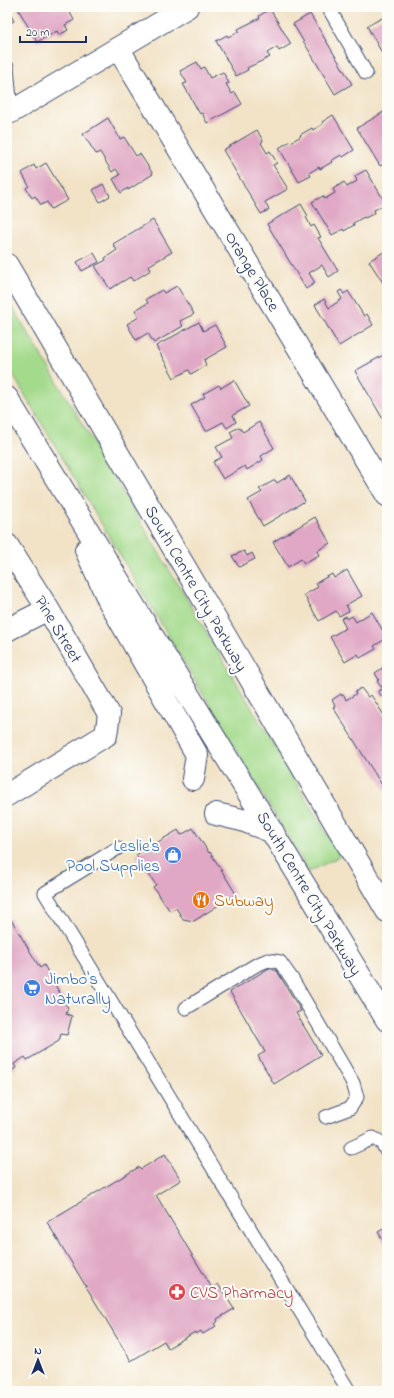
<svg xmlns="http://www.w3.org/2000/svg" width="394" height="1398" font-family="'Indie Flower',sans-serif">
  <rect width="100%" height="100%" fill="#fdfcf7"/>
  <filter id="ink" filterUnits="userSpaceOnUse"><feTurbulence type="fractalNoise" baseFrequency=".025" numOctaves="2"/><feDisplacementMap in="SourceGraphic" scale="8" xChannelSelector="R" yChannelSelector="G"/><feConvolveMatrix kernelMatrix="1 2 1 2 8 2 1 2 1" color-interpolation-filters="sRGB"/></filter>
  <filter id="wash" filterUnits="userSpaceOnUse"><feTurbulence type="fractalNoise" baseFrequency=".012" numOctaves="4" result="noise"/><feDisplacementMap in="SourceGraphic" scale="16" xChannelSelector="R" yChannelSelector="G"/><feGaussianBlur stdDeviation="0.9" result="paint"/><feColorMatrix in="noise" values="0 0 0 0 0 0 0 0 0 0 0 0 0 0 0 0 0 1.4 0 .05"/><feComposite in="paint" operator="in"/></filter>
  <g filter="url(#wash)">
    <rect width="100%" height="100%" fill="#f2e3c7"/>
    <path fill="#a3da8b" stroke="#5f8474" d="M7,298l333,558 -31,16 -302,-507z"/>
    <g id="blocks">
      <path fill="#e0a8c5" d="M17,7h50l7,13 -9,5 3,5 -9,5 -2,-4 -20,11z
        M7,8l7,13 -7,4z
        M270,9l21,35 -12,7 -2,-4 -10,6 3,4 -23,11 1,2 -12,6 -20,-35 11,-6 1,2 11,-6 -1,-2 22,-11 -1,-2z
        M310,14l42,70 -17,10 -42,-70z
        M384,17l3,5v40l-20,-36z
        M197,62l4,7 3,-2 6,11 13,-6 6,11 -3,1 6,10 3,-2 7,12 -35,19 -5,-10 -2,1 -17,-30 4,-1 -7,-12z
        M387,110v52l-7,4 -23,-38z
        M333,115l21,35 -11,7 -2,-2 -10,6 1,1 -12,7 -1,-2 -10,6 2,3 -12,6 -20,-34 11,-7 1,1 10,-6 -1,-1 12,-7 1,2 10,-6 -1,-2z
        M108,118l12,21 4,-2 12,19 4,-2 13,20 -25,16v-2l-7,5 -8,-14 7,-4 -4,-6 -4,3 -12,-20 -4,2 -13,-20z
        M257,130l6,11 -2,2 6,10 3,-2 7,12 -4,2 15,24 -23,13 4,8 -8,4 -38,-64z
        M46,163l22,37 -17,9 -4,-7 -6,3 -6,-9 -3,2 -6,-10 3,-2 -7,-13 12,-8 2,4z
        M366,170l20,34 -12,6 1,3 -10,5 -1,-1 -11,6 1,2 -10,6 -1,-2 -11,6 -20,-33 11,-6 2,3 10,-6 -2,-4 11,-7 3,5 10,-6 -2,-5z
        M103,184l7,12 -10,6 -7,-12z
        M301,204l7,12 -2,1 5,10 3,-2 7,12 -3,1 20,33 -9,6 -7,-12 -13,8 6,10 -9,6 -39,-65z
        M153,220l19,32 -24,14 3,4 -18,11 -3,-4 -20,12 -15,-23 11,-6 -1,-2 12,-8 -4,-6z
        M387,250v39l-18,-28z
        M94,253l5,9 -17,9 -5,-9z
        M177,286l17,28 -14,7 3,5 -29,17 -6,-10 -12,7 -9,-16 12,-7 -4,-7 13,-7 -2,-4 16,-9 2,3z
        M341,290l3,4 4,-3 16,25 3,-2 6,11 -34,21 -24,-41 9,-6 5,9 13,-9 -4,-7z
        M199,322l4,9 12,-6 12,22 -23,13 2,5 -15,9 -2,-4 -15,8 -18,-32z
        M387,353v73l-32,-55z
        M234,380l15,26 -16,9 3,7 -9,6 -4,-6 -17,9 -15,-26 14,-8 -2,-3 16,-9 2,3z
        M259,422l15,26 -13,8 2,4 -16,10 -2,-4 -22,13 -10,-17 9,-5 -6,-10 17,-9 -3,-6 9,-5 4,5z
        M290,475l15,26 -42,25 -15,-26 14,-8 -3,-3 16,-9 2,3z
        M315,517l15,26 -13,8 2,4 -15,8 -3,-4 -13,8 -15,-25z
        M244,551l3,5 5,-3 3,6 -16,8 -7,-11z
        M347,570l15,26 -16,9 3,6 -10,5 -3,-5 -17,10 -15,-26 14,-8 -2,-4 16,-9 2,4z
        M372,612l15,26 -13,8 2,3 -16,9 -2,-4 -13,8 -15,-25 16,-9 -5,-9 5,-3 1,3 5,-3 4,6z
        M387,665v29l-5,3 -4,-6 6,-3 -1,-2 -2,1 -4,-6 2,-1 -4,-7z
        M361,688l7,9 3,-2 16,25 -3,2 3,5v66l-54,-86 2,-1 -3,-6 9,-6 1,2 2,-1 2,5 10,-6 -1,-2z
        M193,828l16,25 1,-1 26,42 -42,27 -11,-2 -7,-11 -6,3 -17,-24 3,-2 -20,-30 42,-25 3,5z
        M10,918l30,50 4,-3 24,43 -2,6 6,2 -5,19 -6,-1 -2,7 -32,19 -2,-3 -11,7 2,4 -9,5v-153z
        M269,968l8,3 24,40 -5,2 25,42 -47,29 -16,-28 7,-4 -35,-60z
        M165,1154l16,26 -25,15 56,93 6,-4 16,25 -17,10 1,2 -4,3 2,2 -13,8 -2,-3 -5,3 -1,-2 -27,16 -4,-7 -33,20 -84,-139 92,-55 2,2z
        M387,1227v20l-9,-15z"/>
    </g>
  </g>
  <g filter="url(#ink)">
    <use href="#blocks" fill-opacity="0" stroke="#3b4a6e" stroke-width="1"/>
    <g fill="none" stroke-linecap="round" stroke-linejoin="round">
      <defs>
        <path id="service" d="M328,7l38,66
          M7,67l4,45 -4,-3
          M118,848l-73,45 304,498
          M186,1008l70,-43 12,-5 12,2 12,17 61,104 4,14 -7,11 -24,9
          M351,1148l22,-10 9,5 5,9"/>
        <path id="minor" d="M118,48l269,447
          M11,112l176,-105
          M7,545l41,64 61,105 -3,21 -99,60
          M7,630l41,-21"/>
        <path id="trunk" d="M7,265l380,646
          M7,398l380,622
          M86,550l23,51 88,154 -4,24
          M216,814l26,6 31,12"/>
      </defs>
      <use href="#service" stroke="#3b4a6e" stroke-width="15"/>
      <use href="#minor" stroke="#3b4a6e" stroke-width="24"/>
      <use href="#trunk" stroke="#3b4a6e" stroke-width="24"/>
      <use href="#service" stroke="#fff" stroke-width="13"/>
      <use href="#minor" stroke="#fff" stroke-width="22"/>
      <use href="#trunk" stroke="#fff" stroke-width="22"/>
    </g>
  </g>
  <defs>
    <symbol id="shop-disc" viewBox="-11 -11 22 22"><circle r="9.5" fill="#3f7fe0" stroke="#fdfcf7"/><path d="M-5-2.5h2.3a2.7 3.5 0 0 1 5.4 0H5L5.5 6h-11ZM-1.5-2.5h3a1.5 2.3 0 0 0-3 0Z" fill="#fff"/></symbol>
    <symbol id="restaurant-disc" viewBox="-11 -11 22 22"><circle r="9.5" fill="#e8710a" stroke="#fdfcf7"/><path d="M-5-6h1v4h1v-4h1v4h1v-4h1v5L-1.5 .5V6h-2V.5L-5-1ZM5-6V6H3V1.5H1.5Q1.5-4 5-6Z" fill="#fff"/></symbol>
    <symbol id="supermarket-disc" viewBox="-11 -11 22 22"><circle r="9.5" fill="#3f7fe0" stroke="#fdfcf7"/><path d="M-6-5.5h2.5l.6 2H6L4.5 2H-2.5L-4.4-4H-6ZM-1.5 3.2a1.3 1.3 0 1 0 .1 0ZM3 3.2a1.3 1.3 0 1 0 .1 0Z" fill="#fff"/></symbol>
    <symbol id="pharmacy-disc" viewBox="-11 -11 22 22"><circle r="9.5" fill="#e0444e" stroke="#fdfcf7"/><path d="M-2-6h4v4h4v4h-4v4h-4v-4h-4v-4h4Z" fill="#fff"/></symbol>
  </defs>
  <g fill-rule="evenodd">
    <use href="#shop-disc" x="163" y="845" width="20" height="20"/>
    <use href="#restaurant-disc" x="191" y="890" width="20" height="20"/>
    <use href="#supermarket-disc" x="22" y="978" width="20" height="20"/>
    <use href="#pharmacy-disc" x="167" y="1282" width="20" height="20"/>
  </g>
  <g text-anchor="middle" stroke-width="4" stroke-linejoin="round" paint-order="stroke">
    <g font-size="17" fill="#1b2f5e" stroke="#fdfcf7">
      <text transform="translate(253 271) rotate(59)" y="6">Orange Place</text>
      <text transform="translate(197 588) rotate(60)" y="6">South Centre City Parkway</text>
      <text transform="translate(59 629) rotate(59)" y="6">Pine Street</text>
      <text transform="translate(310 893) rotate(59)" y="6">South Centre City Parkway</text>
    </g>
    <g font-size="17" fill="#366cbe" stroke="#fdfcf7" text-anchor="end">
      <text x="160" y="851">Leslie's<tspan x="160" dy="20">Pool Supplies</tspan></text>
      <text x="45" y="984" text-anchor="start">Jimbo's<tspan x="45" dy="20">Naturally</tspan></text>
    </g>
    <g font-size="17" fill="#c56008" stroke="#fdfcf7" text-anchor="start">
      <text x="214" y="906">Subway</text>
    </g>
    <g font-size="17" fill="#be3a42" stroke="#fdfcf7" text-anchor="start">
      <text x="190" y="1298">CVS Pharmacy</text>
    </g>
  </g>
  <rect width="394" height="1398" fill="none" stroke="#fdfcf7" stroke-width="24"/>
  <g transform="translate(38 1360)" stroke="#fdfcf7" stroke-width="3" paint-order="stroke">
  <path d="M0-3L7 15L0 10L-7 15Z" fill="#1b2f5e"/>
  <text y="-6" font-size="11" font-weight="bold" text-anchor="middle" fill="#1b2f5e">N</text>
  </g>
  <path d="M20 36v6h66v-6" fill="none" stroke="#1b2f5e" stroke-width="2"/>
  <text x="26" y="36" font-size="12" fill="#1b2f5e" stroke="#fdfcf7" stroke-width="3" paint-order="stroke">20 m</text>
</svg>
